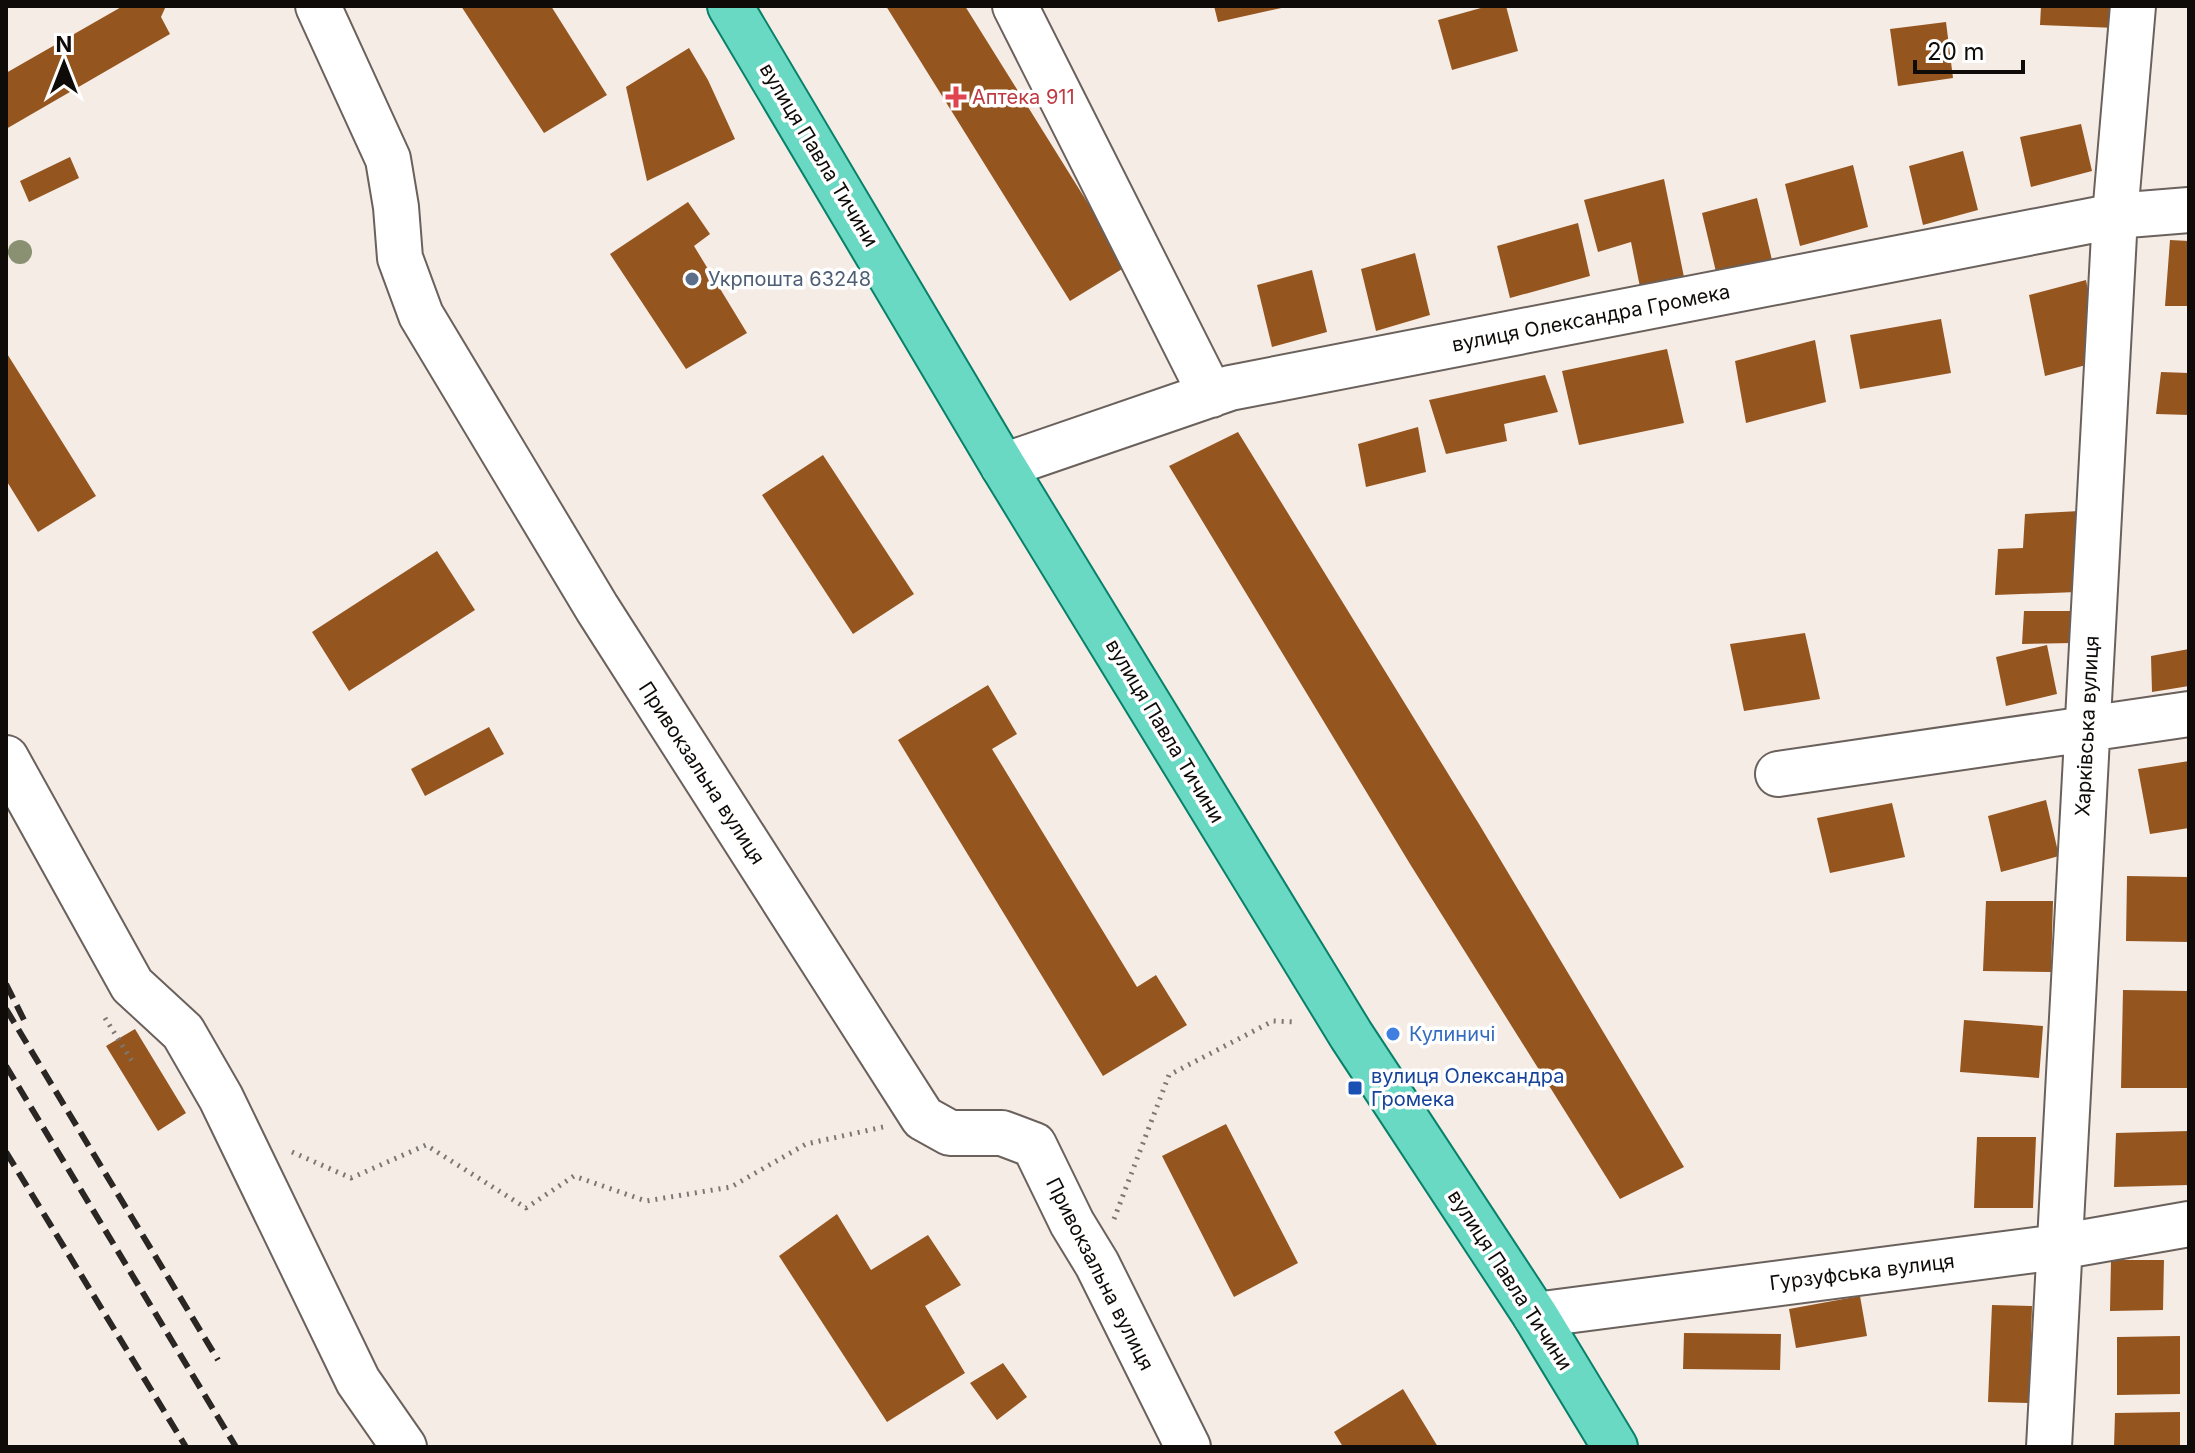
<svg xmlns="http://www.w3.org/2000/svg" width="2195" height="1453" font-family="Inter,sans-serif">
  <rect width="100%" height="100%" fill="#f6ece6"/>
  <path fill="#95551f" d="M123,6h43l-5,11 9,17 -164,95v-56z
    M461,6h90l56,89 -63,38z
    M886,6h79l162,260 -57,35z
    M1214,6h72v1l-68,15z
    M1488,6h18l12,45 -66,19 -14,-50z
    M2041,6h76l-1,22 -76,-3z
    M1946,22l7,56 -55,8 -8,-57z
    M689,48l19,32 27,59 -88,42 -21,-94z
    M2081,124l11,47 -61,16 -11,-50z
    M1963,151l15,59 -55,15 -14,-59z
    M70,157l9,21 -50,24 -9,-21z
    M1853,165l15,62 -68,19 -15,-62z
    M1664,179l21,103 -44,10 -10,-50 -33,10 -14,-52z
    M1757,198l15,62 -55,16 -15,-63z
    M688,202l22,32 -16,12 53,87 -61,36 -76,-115z
    M1578,223l12,53 -80,22 -13,-52z
    M2170,240l19,1v65h-24z
    M1415,253l15,62 -54,16 -15,-62z
    M1312,270l15,62 -55,15 -15,-62z
    M2086,280l15,81 -56,15 -16,-81z
    M1941,319l10,54 -91,16 -10,-54z
    M1815,340l11,62 -80,21 -11,-62z
    M1667,349l17,74 -105,22 -17,-74z
    M6,352l90,144 -58,36 -32,-52z
    M2161,372l28,1v42l-33,-1z
    M1545,375l13,37 -54,12 3,17 -61,13 -17,-54z
    M1418,427l8,45 -60,15 -8,-43z
    M1238,432l241,392 205,343 -64,32 -210,-335 -241,-398z
    M823,455l91,139 -61,40 -91,-139z
    M2080,511l-3,81 -82,3 3,-46 25,-1 2,-34z
    M437,551l38,59 -126,81 -37,-59z
    M2024,611h51l-2,32 -51,1z
    M1805,633l15,66 -76,12 -14,-67z
    M2047,645l10,49 -51,12 -10,-49z
    M2189,649v37l-37,6 -1,-36z
    M988,685l29,49 -25,15 145,238 19,-12 31,50 -84,51 -205,-336z
    M489,727l15,27 -79,42 -14,-27z
    M2189,761v67l-39,6 -12,-65z
    M2046,800l13,56 -58,16 -13,-56z
    M1892,803l13,54 -75,16 -13,-55z
    M2127,876l62,1v65l-63,-1z
    M1986,901h67l-2,71 -68,-1z
    M2123,990l66,1v97h-68z
    M1964,1020l79,6 -4,52 -79,-6z
    M135,1029l51,84 -28,18 -52,-85z
    M1226,1124l72,139 -64,34 -72,-141z
    M2189,1131v54l-75,2 2,-54z
    M1977,1137h59l-3,71h-59z
    M837,1214l34,56 57,-35 33,50 -36,21 40,67 -78,49 -108,-166z
    M2111,1260h53l-1,50 -53,1z
    M1860,1296l7,40 -71,12 -7,-39z
    M1992,1305l40,1 -3,97 -41,-1z
    M1684,1333l97,1 -1,36 -97,-1z
    M2180,1336v58l-63,1v-58z
    M1003,1363l24,34 -30,23 -27,-37z
    M1403,1389l35,58h-95l-9,-15z
    M2180,1412v35h-66l1,-34z"/>
  <g fill="none" stroke-linecap="round" stroke-linejoin="round">
    <defs>
      <path id="minor" d="M318,6l70,153 8,48 4,51 21,57 176,293 326,510 27,15h52l32,12 38,78 25,41 91,183
        M1015,6l196,389
        M1003,466l227,-78 885,-172 74,-6
        M6,758l126,227 51,47 38,66 137,283 46,66
        M1778,774l411,-60
        M1535,1315l523,-68 131,-23
        M2049,1447l66,-1231 18,-210"/>
      <path id="major" d="M730,6l273,460 348,569 184,280 80,132"/>
    </defs>
    <use href="#minor" stroke="#6a615c" stroke-width="48"/>
    <use href="#major" stroke="#098069" stroke-width="48"/>
    <path stroke="#7d7773" stroke-width="5" stroke-dasharray="2 6" stroke-linecap="butt" d="M105,1018l27,43
      M292,1152l59,26 75,-33 100,63 48,-32 72,25 85,-14 75,-43 77,-17
      M1114,1219l55,-144 104,-54 23,1"/>
    <use href="#minor" stroke="#fff" stroke-width="44"/>
    <use href="#major" stroke="#6ad9c4" stroke-width="44"/>
    <path stroke="#2a2624" stroke-width="6" stroke-dasharray="16 8" stroke-linecap="butt" d="M6,984l18,36
      M6,1009l212,351
      M6,1066l230,381
      M6,1152l180,295"/>
  </g>
  <circle fill="#899172" cx="20" cy="252" r="12"/>
  <path fill="#e0444e" stroke="#fff" stroke-width="3" d="M952 85h8v8h8v8h-8v8h-8v-8h-8v-8h8z"/>
  <circle fill="#5c6f8a" stroke="#fff" stroke-width="3" cx="692" cy="279" r="8"/>
  <circle fill="#3f7fe0" stroke="#fff" stroke-width="3" cx="1393" cy="1034" r="8"/>
  <rect fill="#1a4fb4" stroke="#fff" stroke-width="3" x="1347" y="1080" width="16" height="16" rx="4"/>
  <g text-anchor="middle" stroke-width="7" stroke-linejoin="round" paint-order="stroke">
    <g font-size="20" fill="#be3a42" stroke="#fff" text-anchor="start">
      <text x="972" y="104">Аптека 911</text>
    </g>
    <g font-size="20" fill="#0e0b09" stroke="#fff">
      <text transform="translate(819 155) rotate(59)" y="7">вулиця Павла Тичини</text>
      <text transform="translate(1591 318) rotate(-11)" y="7">вулиця Олександра Громека</text>
      <text transform="translate(2087 726) rotate(-87)" y="7">Харківська вулиця</text>
      <text transform="translate(1165 731) rotate(59)" y="7">вулиця Павла Тичини</text>
      <text transform="translate(702 773) rotate(57)" y="7">Привокзальна вулиця</text>
      <text transform="translate(1862 1272) rotate(-7)" y="7">Гурзуфська вулиця</text>
      <text transform="translate(1100 1274) rotate(63)" y="7">Привокзальна вулиця</text>
      <text transform="translate(1510 1280) rotate(57)" y="7">вулиця Павла Тичини</text>
    </g>
    <g font-size="20" fill="#4e5e75" stroke="#fff" text-anchor="start">
      <text x="708" y="286">Укрпошта 63248</text>
    </g>
    <g font-size="20" fill="#366cbe" stroke="#fff" text-anchor="start">
      <text x="1409" y="1041">Кулиничі</text>
    </g>
    <g font-size="20" fill="#164399" stroke="#fff" text-anchor="start">
      <text x="1371" y="1083">вулиця Олександра<tspan x="1371" dy="23">Громека</tspan></text>
    </g>
  </g>
  <rect width="2195" height="1453" fill="none" stroke="#0e0b09" stroke-width="16"/>
  <g transform="translate(64 64)" stroke="#ffffff" stroke-width="6" paint-order="stroke">
  <path d="M0-6L14 30L0 20L-14 30Z" fill="#0e0b09"/>
  <text y="-12" font-size="22" font-weight="bold" text-anchor="middle" fill="#0e0b09">N</text>
  </g>
  <path d="M1915 60v12h108v-12" fill="none" stroke="#0e0b09" stroke-width="4"/>
  <text x="1927" y="60" font-size="24" fill="#0e0b09" stroke="#ffffff" stroke-width="6" paint-order="stroke">20 m</text>
</svg>
